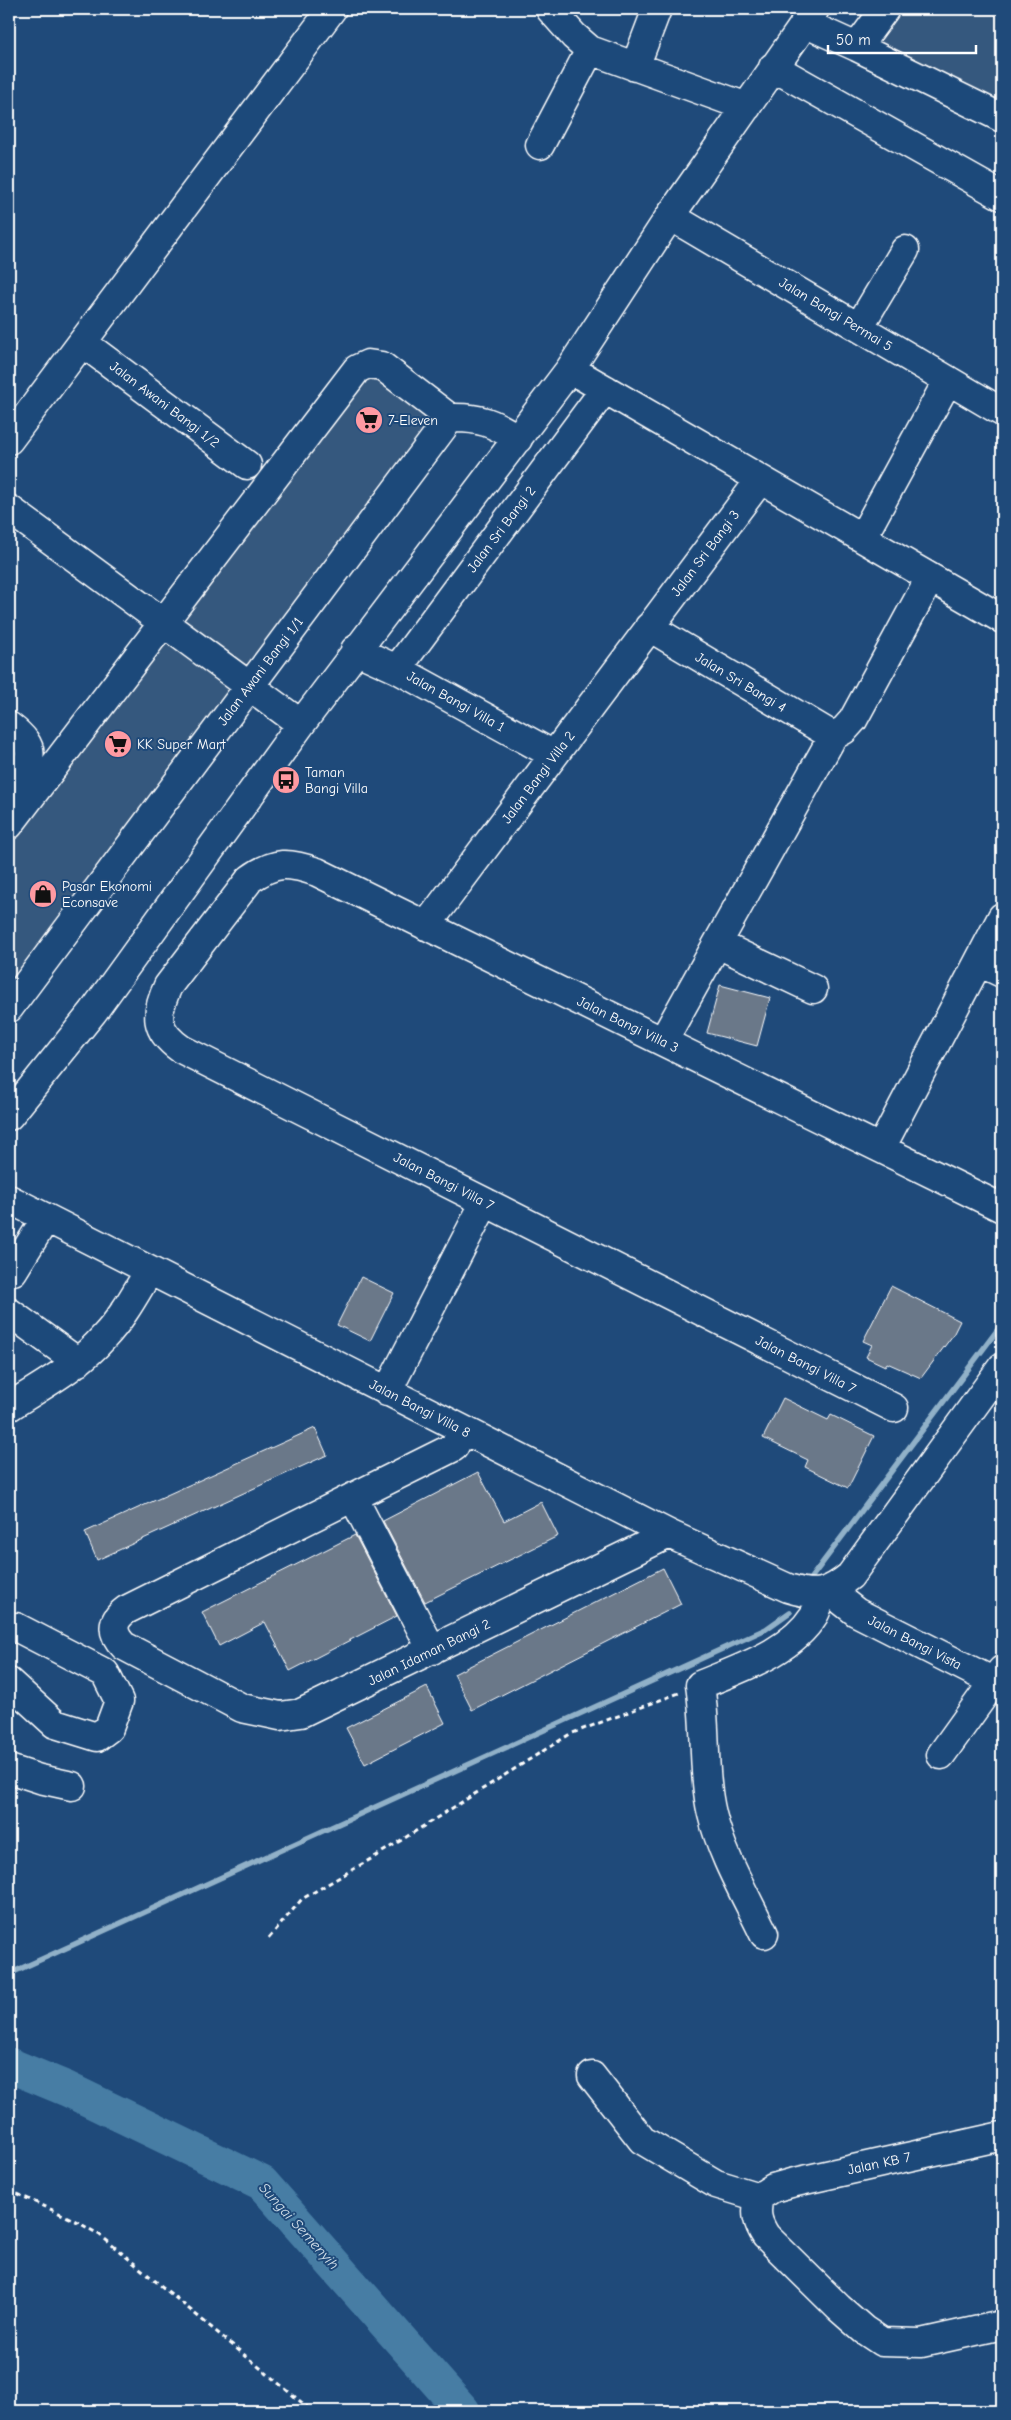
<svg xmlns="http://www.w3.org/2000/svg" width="1011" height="2420" font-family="'Comic Neue',sans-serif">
  <rect width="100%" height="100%" fill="#1f4a7a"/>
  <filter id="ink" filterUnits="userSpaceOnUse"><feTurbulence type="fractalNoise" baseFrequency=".02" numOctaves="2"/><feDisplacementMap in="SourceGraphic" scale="10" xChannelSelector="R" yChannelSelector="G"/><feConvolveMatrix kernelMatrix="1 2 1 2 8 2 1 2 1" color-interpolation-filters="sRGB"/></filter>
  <g filter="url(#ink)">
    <path fill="#36587e" d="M896,9h106v100l-132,-65z
      M369,371l70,46 -430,577v-157z"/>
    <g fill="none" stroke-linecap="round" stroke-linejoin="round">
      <path stroke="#91b1c8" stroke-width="5.5" d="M808,1582l194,-258
        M9,1974l757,-345 24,-17"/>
      <path stroke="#477da4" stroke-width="35" d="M9,2065l58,24 195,94 201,228"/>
    </g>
    <path fill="#6b7889" stroke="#fff" d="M720,985l50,13 -13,48 -50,-13z
      M361,1277l33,16 -24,48 -33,-16z
      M891,1286l69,35 -7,14 -32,43 -34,-15 -2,3 -19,-9 6,-12 -9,-4z
      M783,1398l45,22 3,-5 43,21 -26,52 -43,-21 3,-7 -45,-22z
      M315,1428l12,27 -230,105 -12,-28z
      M478,1472l26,49 37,-19 17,34 -133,66 -42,-81z
      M355,1535l42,81 -107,55 -25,-49 -46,24 -17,-34z
      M663,1568l18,36 -209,106 -18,-36z
      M427,1687l18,36 -80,41 -19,-36z"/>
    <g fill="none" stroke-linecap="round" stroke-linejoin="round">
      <defs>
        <path id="minor" d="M550,9l24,27 16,14 157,57
          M804,23l53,24 145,71
          M857,47l28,-38
          M635,67l22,-58
          M773,67l229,129
          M540,145l50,-95
          M670,216l332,196
          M859,327l46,-77
          M83,343l164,122
          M570,369l432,250
          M9,440l323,-431
          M9,509l292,215
          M862,538l86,-158
          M649,627l184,109
          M355,650l42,19 157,86
          M397,669l208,-280
          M9,726c33,25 21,35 0,63
          M9,825l348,-456 11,-5 14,2 68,52
          M426,926l334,-446
          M718,944l95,45
          M979,962l23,11
          M9,1008l441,-590c30,-1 44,5 68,21
          M663,1041l170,-305 11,-6 9,-10 77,-142
          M9,1116l84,-104 208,-288 269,-355 100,-153 145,-207
          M881,1148l121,-231
          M9,1199l660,335 119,54c28,9 40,6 62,-12l152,-209
          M13,1271l33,-53
          M9,1312l69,50
          M387,1392l98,-190
          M9,1407c32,-21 69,-40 95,-70 19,-20 31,-43 45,-66
          M894,1408l-713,-359c-27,-19 -26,-35 -13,-63l82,-107c25,-18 39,-17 67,-7l685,336
          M463,1430l-9,17 -328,163c-15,11 -15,23 -2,36l118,62 38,8 21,-3 368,-179
          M353,1497l79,153
          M837,1587l5,14 14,11 146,74
          M9,1629l7,-2 89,46 14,28 -10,27 -12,9 -42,-13 -46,-42
          M941,1755l61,-85
          M9,1769l31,10 32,7
          M764,1934c-18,-38 -42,-78 -52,-120 -10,-42 -5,-86 -12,-129 40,-17 90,-32 114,-70 4,-7 6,-15 8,-22
          M592,2076l50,64 74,44 43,13
          M759,2197c-4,16 -2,25 7,39l73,72 25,22 18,12 39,1 81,-18
          M759,2197l14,-9 18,-5 211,-47"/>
      </defs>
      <use href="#minor" stroke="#fff" stroke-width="31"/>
      <path stroke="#fff" stroke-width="3" stroke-dasharray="5 4" stroke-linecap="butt" d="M269,1938l33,-39 74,-43 194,-122 109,-41
        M9,2190l65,30 26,15 212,176"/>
      <use href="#minor" stroke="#1f4a7a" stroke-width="28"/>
    </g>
  </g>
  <defs>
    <symbol id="supermarket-disc" viewBox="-11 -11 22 22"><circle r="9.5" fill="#ff9aa2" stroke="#1f4a7a"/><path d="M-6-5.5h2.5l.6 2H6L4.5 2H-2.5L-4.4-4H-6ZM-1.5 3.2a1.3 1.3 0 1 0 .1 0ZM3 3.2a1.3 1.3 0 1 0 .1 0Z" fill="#111"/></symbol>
    <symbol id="bus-disc" viewBox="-11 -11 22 22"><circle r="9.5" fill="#ff9aa2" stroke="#1f4a7a"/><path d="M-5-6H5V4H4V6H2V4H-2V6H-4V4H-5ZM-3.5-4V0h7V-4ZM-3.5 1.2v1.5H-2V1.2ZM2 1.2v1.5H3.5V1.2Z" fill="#111"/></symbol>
    <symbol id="shop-disc" viewBox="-11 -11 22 22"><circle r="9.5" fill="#ff9aa2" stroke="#1f4a7a"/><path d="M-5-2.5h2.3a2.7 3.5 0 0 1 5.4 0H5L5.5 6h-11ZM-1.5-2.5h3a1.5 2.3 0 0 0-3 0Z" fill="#111"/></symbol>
  </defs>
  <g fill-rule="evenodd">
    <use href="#supermarket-disc" x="353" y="404" width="32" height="32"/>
    <use href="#supermarket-disc" x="102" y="728" width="32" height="32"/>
    <use href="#bus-disc" x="270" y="764" width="32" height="32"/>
    <use href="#shop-disc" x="27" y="878" width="32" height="32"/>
  </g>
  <g text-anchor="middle" stroke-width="4" stroke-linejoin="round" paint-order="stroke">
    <g font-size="14" fill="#fff" stroke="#1f4a7a">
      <text transform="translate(836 314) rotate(31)" y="5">Jalan Bangi Permai 5</text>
      <text transform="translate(165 404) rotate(37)" y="5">Jalan Awani Bangi 1/2</text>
      <text transform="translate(501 529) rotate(-53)" y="5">Jalan Sri Bangi 2</text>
      <text transform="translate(705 553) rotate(-53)" y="5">Jalan Sri Bangi 3</text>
      <text transform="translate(260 671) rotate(-53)" y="5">Jalan Awani Bangi 1/1</text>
      <text transform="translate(741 682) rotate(31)" y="5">Jalan Sri Bangi 4</text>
      <text transform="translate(456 701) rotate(29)" y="5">Jalan Bangi Villa 1</text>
      <text transform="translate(538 777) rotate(-53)" y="5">Jalan Bangi Villa 2</text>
      <text transform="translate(628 1024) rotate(26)" y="5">Jalan Bangi Villa 3</text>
      <text transform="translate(444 1181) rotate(27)" y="5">Jalan Bangi Villa 7</text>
      <text transform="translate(806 1364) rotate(27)" y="5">Jalan Bangi Villa 7</text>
      <text transform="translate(420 1408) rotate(27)" y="5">Jalan Bangi Villa 8</text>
      <text transform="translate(915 1642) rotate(27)" y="5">Jalan Bangi Vista</text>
      <text transform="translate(429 1652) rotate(-26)" y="5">Jalan Idaman Bangi 2</text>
      <text transform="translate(879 2163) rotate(-12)" y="5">Jalan KB 7</text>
    </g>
    <g font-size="14" fill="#fff" stroke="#1f4a7a" text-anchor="start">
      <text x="388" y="425">7-Eleven</text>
      <text x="137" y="749">KK Super Mart</text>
      <text x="305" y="777">Taman<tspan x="305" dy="16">Bangi Villa</tspan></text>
      <text x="62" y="891">Pasar Ekonomi<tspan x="62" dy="16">Econsave</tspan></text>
    </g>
    <g font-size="15" font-style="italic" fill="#d1dee8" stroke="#1f4a7a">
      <text transform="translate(299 2226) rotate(48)" y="5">Sungai Semenyih</text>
    </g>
  </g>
  <rect width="1011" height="2420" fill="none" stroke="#1f4a7a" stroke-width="30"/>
  <rect x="15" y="15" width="981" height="2390" fill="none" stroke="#fff" stroke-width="2" filter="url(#ink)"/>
  <path d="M828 45v8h148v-8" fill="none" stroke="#ffffff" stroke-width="2.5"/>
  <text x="836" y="45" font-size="15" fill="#ffffff" stroke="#1f4a7a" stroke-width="4" paint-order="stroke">50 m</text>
</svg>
